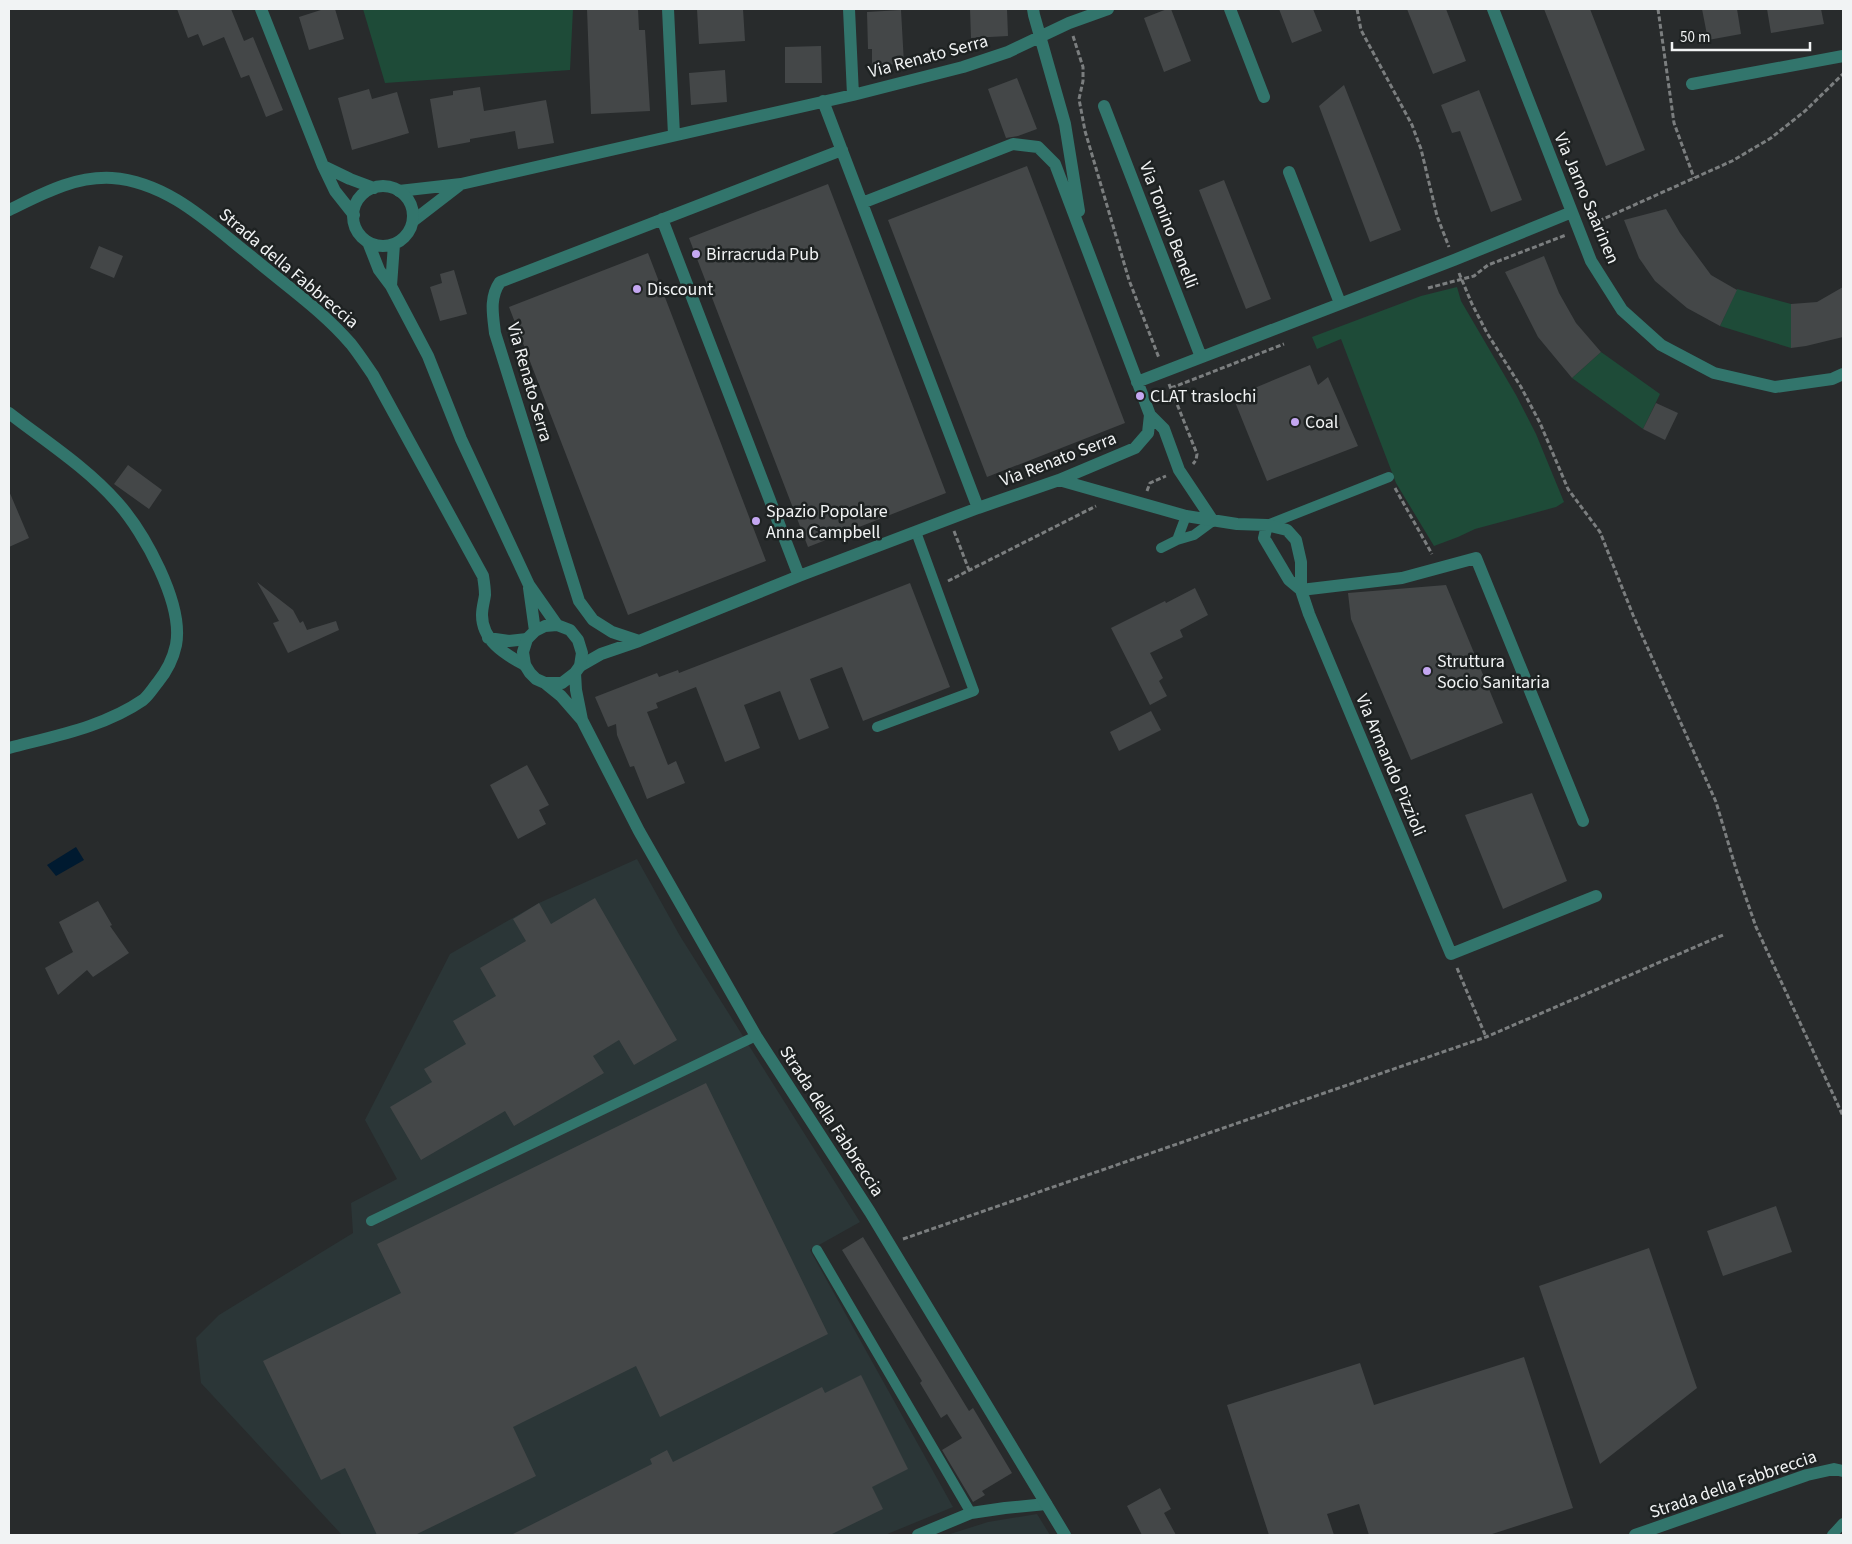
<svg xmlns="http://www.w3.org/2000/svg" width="1852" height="1544" font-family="'Source Sans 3',sans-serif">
  <rect width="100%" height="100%" fill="#282b2c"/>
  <path fill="#2b3637" d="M637,859l43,77 180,286 -50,28 143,257 -68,28h-543l-141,-152 -5,-45 23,-23 134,-82 -2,-30 46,-24 -32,-59 85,-166 89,-51z
    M1037,1514l13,21h-103l41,-13z"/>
  <path fill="#1e4b38" d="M363,9h210l-3,61 -185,13z
    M1457,287l4,14 55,94 20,39 28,68 -8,5 -81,22 -17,8 -24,9 -38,-63 -55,-144 -24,10 -5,-12 109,-41z
    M1737,289l54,15v44l-71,-22z
    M1601,352l59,42 -17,35 -71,-51z"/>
  <path fill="#001a30" d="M76,847l8,13 -28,16 -9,-11z"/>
  <path fill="#444748" d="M177,9h54l13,32 9,-4 30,73 -17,7 -17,-42 -8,3 -17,-41 -21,9 -5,-12 -10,4z
    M324,9h11l9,30 -35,11 -10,-33z
    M587,9h51l1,21h6l5,81 -59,3z
    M697,9h46l2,32 -46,3z
    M970,9h37l1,27 -37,2z
    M1167,9h4l20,52 -27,11 -20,-54z
    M1279,9h34l9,22 -30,12z
    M1407,9h39l20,52 -33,13z
    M1544,9h46l55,141 -39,16z
    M1702,9h35l4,25 -33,6z
    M1767,9h54l3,15 -53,9z
    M901,10l3,54 -32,1v-16h-4l-1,-37z
    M821,46l1,37h-37v-36z
    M725,70l2,32 -36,3 -2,-32z
    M1017,78l20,51 -19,7 -12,2 -18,-49z
    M1344,85l57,145 -31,12 -51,-136z
    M480,87l4,24 62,-11 8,43 -36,6 -3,-18 -45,8v3l-32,6 -8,-49 23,-4v-4z
    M369,89l3,10 25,-7 12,41 -57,17 -14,-52z
    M1479,90l43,110 -31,12 -31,-81 -8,2 -11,-28z
    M1027,166l98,257 -138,54 -99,-257z
    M1224,180l47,119 -25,10 -47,-119z
    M828,184l118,309 -138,54 -119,-309z
    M1666,209l14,24 31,42 26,15 -17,36 -33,-18 -32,-27 -16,-23 -15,-38z
    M99,246l24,10 -9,22 -24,-10z
    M648,253l118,308 -138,54 -119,-308z
    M1544,256l15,37 17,30 25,29 -29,26 -34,-41 -33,-65z
    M454,270l13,44 -27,7 -10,-34 12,-4 -2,-9z
    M1843,287v50l-37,9 -15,2v-44l26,-2z
    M1310,365l8,20 10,-8 30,69 -91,35 -34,-84z
    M1656,403l22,10 -13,27 -22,-11z
    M128,465l34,25 -13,19 -35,-25z
    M9,491l20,47 -20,9z
    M257,582l36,28 7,13 3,-2 4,9 29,-9 3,9 -51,23 -15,-30 6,-2z
    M910,583l40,104 -87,34 -21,-54 -32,12 19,49 -30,12 -19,-49 -36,14 16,43 -35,14 -29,-75 -40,16 2,5 -11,4 21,53 8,-4 9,22 -38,16 -13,-33 -4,1 -13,-32 -1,-11 -8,3 -13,-30 62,-24 2,4 19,-7 1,3z
    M1446,585l57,138 -92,37 -60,-141 -3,-26z
    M1195,588l13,27 -28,15 3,7 -33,16 13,25 -4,3 8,15 -17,9 -39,-77 54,-27 1,2z
    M1151,711l10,19 -42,21 -9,-19z
    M527,765l22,40 -10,5 7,14 -28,15 -28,-54z
    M1532,793l35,88 -64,28 -38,-94z
    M595,898l82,142 -43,25 -15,-25 -26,16 11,17 -90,53 -9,-15 -84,49 -31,-53 42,-25 -8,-13 42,-25 -13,-23 43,-25 -16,-28 46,-27 -13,-22 26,-16 12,21z
    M98,901l14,24 -2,1 19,27 -36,24 -6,-7 -29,25 -13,-27 28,-16 -14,-30z
    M706,1083l122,251 -168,83 -24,-51 -123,61 23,49 -121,59h-38l-32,-67 -24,12 -58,-119 138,-68 -24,-49z
    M1776,1206l16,46 -69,24 -16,-45z
    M863,1237l106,174 4,-3 39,65 -30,18 3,4 -12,7 -31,-52 20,-12 -15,-24 -6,4 -21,-35 2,-2 -80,-131z
    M1649,1248l48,140 -97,76 -61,-178z
    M1524,1357l49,151 -84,27h-120l-10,-31 -32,10 7,21h-65l-42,-130 133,-42 14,42z
    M861,1375l47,94 -36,18 11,22 -53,26h-319l141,-71 -2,-5 17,-9 6,12 149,-75 3,6z
    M1160,1488l11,21 -7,4 12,22h-34l-15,-29z"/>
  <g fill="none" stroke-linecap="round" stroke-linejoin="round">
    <path stroke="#7b7e7f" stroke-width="3" stroke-dasharray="5 2.5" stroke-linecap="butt" d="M1357,9l4,21 51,95 9,24 16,67 12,31
      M1658,9l16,114 20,55
      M1073,36l10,31v14l-4,18 6,32 44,149 30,78
      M1592,224l140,-63 39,-23 34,-27 38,-37
      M1459,273l13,31 15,29 34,54 19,36 28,66 32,43 33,83 83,187 20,67 20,58 87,189
      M1428,288l46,-12 14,-11 78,-30
      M1169,384l28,70 -1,6 -3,4
      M1171,388l113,-44
      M1395,488l37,66
      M1147,491l3,-8 16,-7
      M954,531l15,39
      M948,581l148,-75
      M1457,968l29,69
      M903,1239l583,-202 237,-102"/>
    <path stroke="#32756c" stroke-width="10" d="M1267,525l122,-48
      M1177,540l9,-24
      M1161,548l16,-8 17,-5 19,-14
      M877,727l97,-36 -58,-159
      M371,1221l385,-185
      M817,1250l154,263
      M1832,1535l11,-12"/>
    <path stroke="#32756c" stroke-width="12" d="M668,9l6,126
      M849,9l4,86
      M1033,9l1,6 31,109 14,87
      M1230,9l34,88
      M1493,9l98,252 31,49 39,35 53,28 61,14 57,-8 11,-5
      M1692,84l151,-28
      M823,101l155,407
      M1104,106l97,251
      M1289,172l51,131
      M399,191l62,-7 392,-89 110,-28 45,-15 61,-29 39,-14
      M9,210c33,-16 65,-34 103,-32 56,4 98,46 140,79 33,28 71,54 99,87 8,10 15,21 22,31l110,201c1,6 2,13 2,19 -1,7 -3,13 -3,20 0,25 22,39 43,50
      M662,219l137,357
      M413,221l48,-37
      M1137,382l317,-122 118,-48
      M9,413c36,28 77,54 108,89 27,30 67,102 59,143 -3,14 -10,27 -18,37 -5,6 -9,13 -15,18 -39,27 -89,36 -134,48
      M1150,415l14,14 15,41 34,51
      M1059,480l127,36 51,8 30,1 20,5 9,10 5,22v28l8,24 142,340 145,-58
      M1267,525l-3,13 25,42 12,10
      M1301,590l101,-12 74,-20 107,263
      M488,638l21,3 18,-2
      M639,641l-27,-9 -19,-12 -14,-19 -84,-268c-2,-18 -6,-35 5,-51l342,-132
      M580,666l21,-12 38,-13 160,-65 179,-68 81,-28 76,-32 13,-15 2,-18 -95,-251 -17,-17 -25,-3 -151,59
      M918,1535l53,-22 34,-5 41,-4
      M1635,1535l172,-60 27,-6 9,2"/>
    <path stroke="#32756c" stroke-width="12" d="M261,9l62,157 12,25 19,24
      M323,166l27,13 24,9
      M353 216a30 30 0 1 1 60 0a30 30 0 1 1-60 0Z
      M368,242l11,28 12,16 37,70 33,83 68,146 28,40 13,5 8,10 4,13 -2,13 -5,7 -13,10h-17l-9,-4 -6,-6 -5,-8 -2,-13 4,-13 8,-8 10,-5 12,-1
      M391,286l3,-42
      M529,588l6,43
      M575,673l1,17 6,30
      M545,683l16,13 21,24 57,111 117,205 114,176 195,323"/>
  </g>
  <g fill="#c4a7f1" stroke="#1e2222" stroke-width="2">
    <circle cx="696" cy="254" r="5"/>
    <circle cx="637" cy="289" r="5"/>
    <circle cx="1140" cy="396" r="5"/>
    <circle cx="1295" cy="422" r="5"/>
    <circle cx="756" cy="521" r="5"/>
    <circle cx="1427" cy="671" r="5"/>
  </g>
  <g text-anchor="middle" stroke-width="5" stroke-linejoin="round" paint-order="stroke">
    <g font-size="18" fill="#f1f3f4" stroke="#1e2222">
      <text transform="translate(928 56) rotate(-15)" y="6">Via Renato Serra</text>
      <text transform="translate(1587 198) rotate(67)" y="6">Via Jarno Saarinen</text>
      <text transform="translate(1169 225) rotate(69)" y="6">Via Tonino Benelli</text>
      <text transform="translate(289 268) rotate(40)" y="6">Strada della Fabbreccia</text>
      <text transform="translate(530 382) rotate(74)" y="6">Via Renato Serra</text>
      <text transform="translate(1058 459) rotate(-21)" y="6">Via Renato Serra</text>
      <text transform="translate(1391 765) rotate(67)" y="6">Via Armando Pizzioli</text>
      <text transform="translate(832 1121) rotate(57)" y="6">Strada della Fabbreccia</text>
      <text transform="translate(1733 1484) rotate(-19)" y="6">Strada della Fabbreccia</text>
    </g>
    <g font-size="18" fill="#f1f3f4" stroke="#1e2222" text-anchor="start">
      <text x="706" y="260">Birracruda Pub</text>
      <text x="647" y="295">Discount</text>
      <text x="1150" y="402">CLAT traslochi</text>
      <text x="1305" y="428">Coal</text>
      <text x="766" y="517">Spazio Popolare<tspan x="766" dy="21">Anna Campbell</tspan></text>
      <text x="1437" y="667">Struttura<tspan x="1437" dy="21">Socio Sanitaria</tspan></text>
    </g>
  </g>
  <rect width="1852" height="1544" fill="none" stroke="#f1f3f4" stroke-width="20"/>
  <path d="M1672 42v8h138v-8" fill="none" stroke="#f1f3f4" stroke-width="2.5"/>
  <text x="1680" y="42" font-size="15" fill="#f1f3f4" stroke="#1e2222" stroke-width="4" paint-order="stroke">50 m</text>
</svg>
